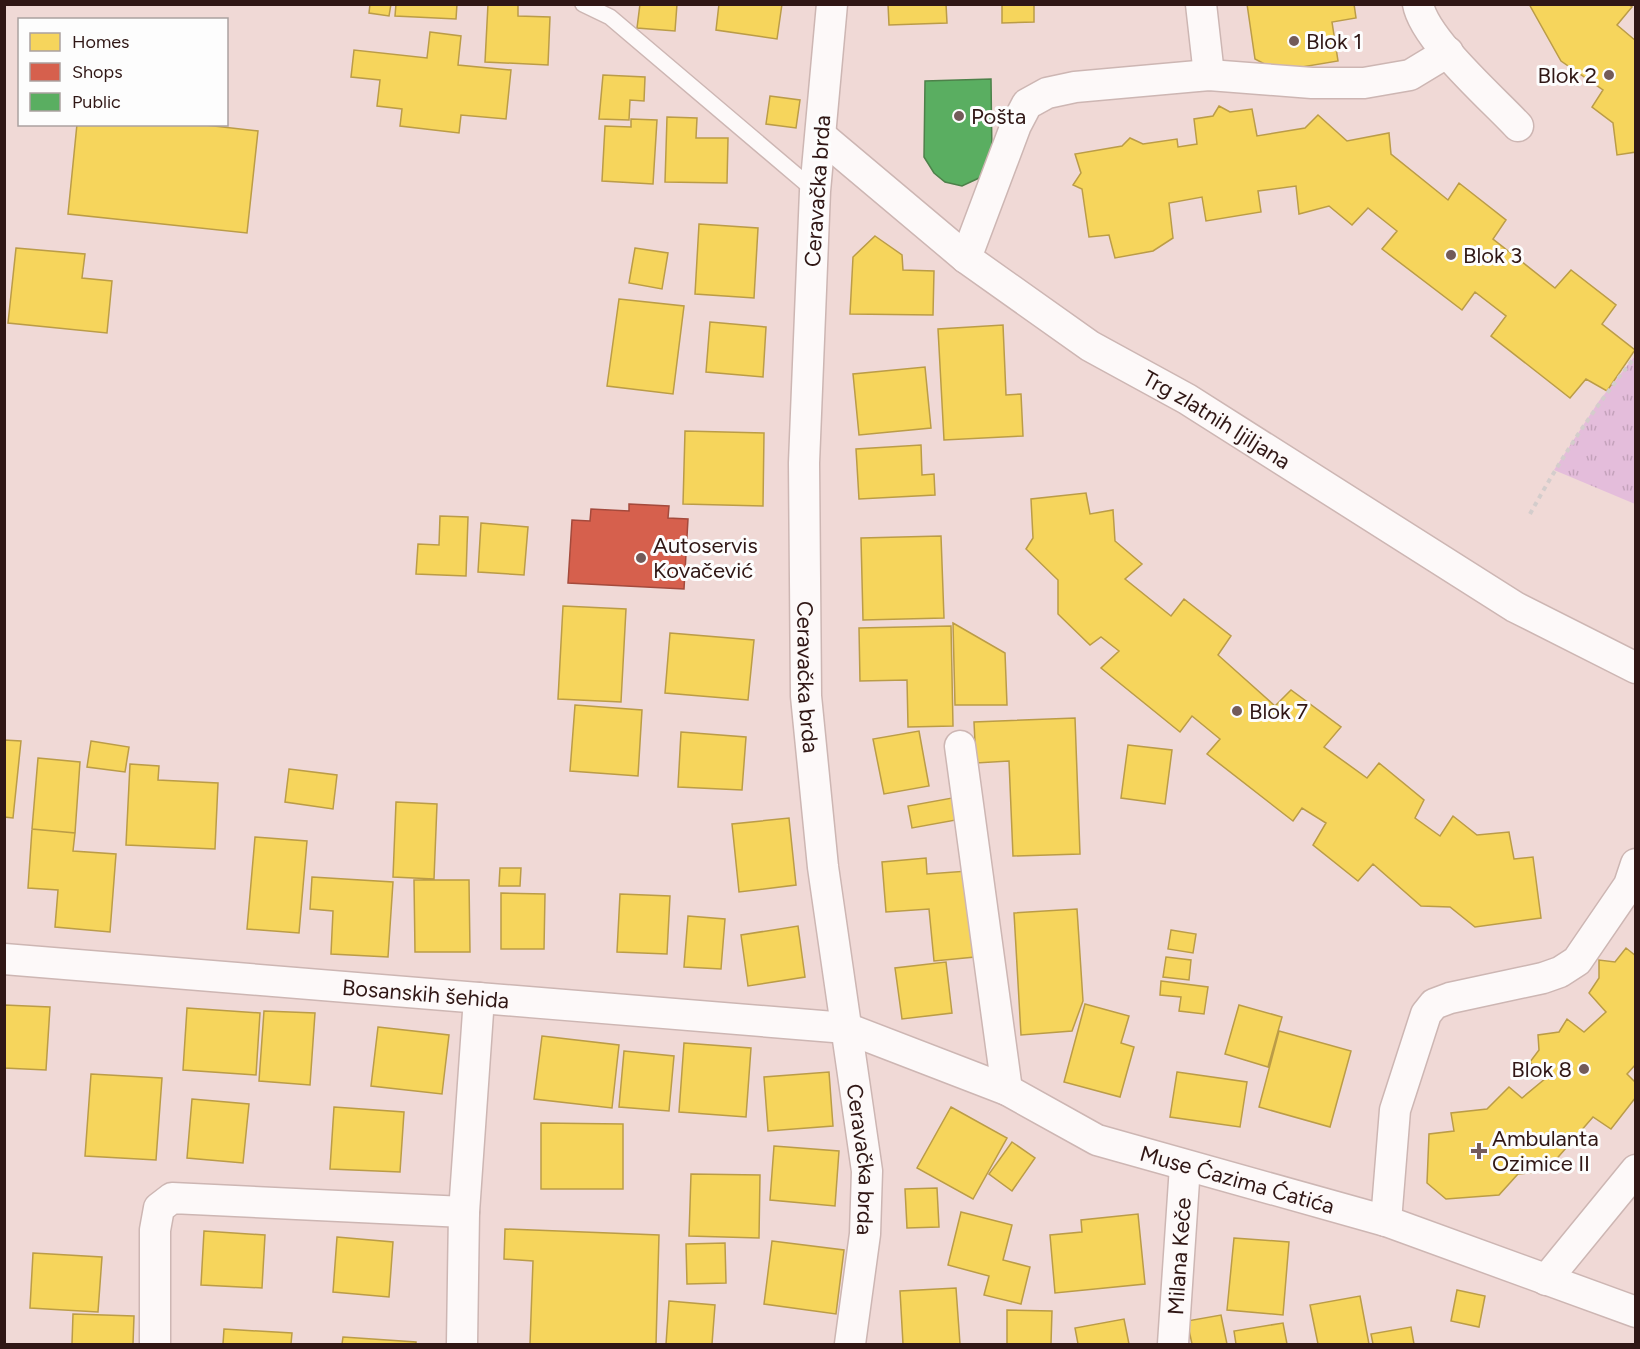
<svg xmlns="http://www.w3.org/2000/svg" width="1640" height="1349" font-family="Figtree,sans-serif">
  <defs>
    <pattern id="grass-tufts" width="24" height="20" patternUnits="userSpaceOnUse" patternTransform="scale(1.5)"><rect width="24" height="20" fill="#e4bddb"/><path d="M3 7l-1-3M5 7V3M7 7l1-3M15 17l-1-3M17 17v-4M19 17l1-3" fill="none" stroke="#c4a2bb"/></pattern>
  </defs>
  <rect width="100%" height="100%" fill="#f0d9d6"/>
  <path fill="url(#grass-tufts)" d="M1635,356v148l-81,-34 45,-69z"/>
  <path fill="#f6d55c" stroke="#bb9c47" stroke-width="1.5" d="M370,4h21l-2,12 -20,-3z
    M396,4h61l-1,15 -61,-3z
    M488,4h30v12l32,1 -2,48 -63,-3z
    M640,4h37l-2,27 -38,-3z
    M719,4h63l-5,35 -61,-9z
    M888,4h58l1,19 -58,2z
    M1002,4h32v18l-32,1z
    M1247,4h107l2,14 -24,4 6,39 -60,10 -23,-12z
    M1529,4h99l4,3 -15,18 19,16v111l-19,3 -4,-32 -21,-16 11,-17 -42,-29z
    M430,32l31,4 -3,29 53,5 -5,49 -45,-4 -2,18 -59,-7 2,-17 -25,-3 3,-26 -29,-3 3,-27 73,8z
    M603,75l42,2 -1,24 -14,-1 -1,20 -30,-1z
    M770,96l30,4 -4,28 -30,-4z
    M1219,106l11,6 22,-3 5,27 48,-8 13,-13 29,26 42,-8 2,21 57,46 11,-17 47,37 -13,19 62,49 16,-18 45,35 -14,19 33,26 -28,41 -21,-12 -16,19 -79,-62 15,-20 -31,-24 -13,18 -80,-61 15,-18 -29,-23 -16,17 -23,-19 -30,8 -3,-28 -38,5 3,21 -55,9 -4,-24 -33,6 4,35 -20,13 -38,7 -6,-23 -20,2 -7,-48 -9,-4 8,-12 -6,-19 47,-8 8,-8 13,6 34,-5 1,8 19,-3 -3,-25 19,-3z
    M667,117l30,1 -1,20h32l-1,45 -62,-1z
    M631,119l26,1 -4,64 -51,-3 3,-55 26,1z
    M77,124h119l62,7 -11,102 -179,-19z
    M699,224l59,4 -4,70 -59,-4z
    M875,236l27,19 1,15 31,1 -1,44 -83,-1 3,-57z
    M16,248l69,6 -3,24 30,3 -5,52 -99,-10z
    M635,248l33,5 -6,36 -33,-6z
    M619,299l65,7 -11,88 -66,-8z
    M710,322l56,5 -3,50 -57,-5z
    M1003,325l3,70 15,-1 2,42 -79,4 -6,-111z
    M925,367l6,61 -72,7 -6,-61z
    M685,431l79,2 -1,73 -80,-2z
    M921,445l1,30 12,-1 1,21 -76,4 -3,-50z
    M1086,493l4,21 23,-4 2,31 27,23 -17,15 46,37 13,-17 47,37 -13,19 57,51 16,-16 50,37 -17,20 43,31 12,-15 45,37 -9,18 25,18 13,-20 24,19 32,-3 5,27 19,-2 8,61 -66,9 -25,-20 -29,-1 -48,-42 -15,17 -45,-36 13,-22 -24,-15 -9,13 -86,-67 13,-15 -28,-23 -12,16 -79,-64 18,-17 -18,-14 -11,8 -32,-31v-34l-32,-31 7,-11 -2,-39z
    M440,516l28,1 -2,59 -50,-2 2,-30 21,1z
    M481,523l47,4 -4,48 -46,-3z
    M941,536l3,82 -81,2 -2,-82z
    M563,606l63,3 -5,93 -63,-3z
    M953,623l52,30 2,52h-52z
    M951,626l2,100 -45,1 -1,-47 -47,1 -1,-53z
    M670,633l84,7 -6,60 -83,-7z
    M575,705l67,5 -4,66 -68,-5z
    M1075,718l5,136 -67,2 -4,-95 -33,2 -2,-41z
    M919,731l10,55 -45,8 -11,-55z
    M681,732l65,5 -4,53 -64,-3z
    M4,740l17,1 -8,77 -9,-1z
    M91,741l38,6 -4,25 -38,-5z
    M1128,745l44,5 -7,54 -44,-6z
    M38,758l42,4 -5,71 -43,-4z
    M130,764l29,2 -1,14 60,3 -3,66 -89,-4z
    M289,769l48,6 -4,34 -48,-7z
    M952,798l4,22 -44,8 -4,-22z
    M396,802l41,2 -3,75 -41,-2z
    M789,818l7,67 -57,7 -7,-68z
    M32,829l43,4 -2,18 43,3 -6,78 -55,-5 3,-37 -30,-2z
    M255,837l52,4 -8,92 -52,-4z
    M926,858l1,16 41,-3 7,86 -41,4 -5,-52 -43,3 -4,-50z
    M500,868h21l-1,18h-21z
    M312,877l81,5 -5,75 -57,-3 2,-43 -23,-2z
    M414,880h55l1,72h-55z
    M501,893l44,1 -1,55h-43z
    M620,894l50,2 -3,58 -50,-2z
    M1077,909l6,92 -11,30 -51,4 -7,-122z
    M688,916l37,3 -4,50 -37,-2z
    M798,926l7,51 -57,9 -7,-51z
    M1171,930l25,4 -3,19 -25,-4z
    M1626,948l10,8v108l-9,10 9,9v14l-25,32 -18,-12 -47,54 -28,3 -19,21 -53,4 -19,-16 2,-49 25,-3 -3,-18 36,-4 22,-22 13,11 24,-20 -16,-16 9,-12 -1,-15 21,-3 8,-13 17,13 22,-20 -17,-19 10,-15v-18l16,2z
    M1166,957l25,3 -2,20 -26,-3z
    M946,962l6,51 -50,6 -7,-51z
    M1161,981l47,6 -4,27 -25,-3 2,-14 -21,-2z
    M1085,1004l44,12 -8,27 13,4 -14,50 -56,-15z
    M4,1005l46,2 -4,63 -42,-2z
    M1239,1005l43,12 -14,50 -43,-13z
    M187,1008l73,5 -4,62 -73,-5z
    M264,1011l51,2 -5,72 -51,-4z
    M378,1027l71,8 -7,59 -71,-8z
    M1279,1031l72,20 -21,76 -71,-20z
    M542,1036l77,9 -7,63 -78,-9z
    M684,1043l67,5 -5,69 -67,-5z
    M624,1051l50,5 -5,55 -50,-4z
    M829,1072l4,54 -65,5 -4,-54z
    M1177,1072l70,10 -7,45 -70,-10z
    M91,1074l71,4 -6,82 -71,-4z
    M192,1099l57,5 -6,59 -56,-5z
    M334,1107l70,5 -4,60 -70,-3z
    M951,1107l56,31 -34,61 -56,-31z
    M541,1123l82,1v65h-82z
    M1012,1142l23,16 -23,33 -23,-17z
    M774,1146l65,5 -4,55 -65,-6z
    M691,1174l69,1 -1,63 -70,-2z
    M937,1188l2,39 -32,1 -2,-39z
    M961,1212l51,13 -9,35 27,7 -9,37 -37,-9 5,-19 -41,-11z
    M1138,1214l7,70 -90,9 -5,-58 32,-3 -1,-12z
    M505,1229l154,6 -3,109h-126l3,-83 -29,-2z
    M204,1231l61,4 -3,53 -61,-3z
    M337,1237l56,5 -4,55 -56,-5z
    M1234,1238l55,4 -6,73 -56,-5z
    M772,1241l72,9 -8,64 -72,-10z
    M725,1243l1,40 -39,1 -1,-40z
    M33,1253l69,4 -4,55 -68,-4z
    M956,1288l4,56h-57l-3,-53z
    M1457,1290l28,6 -6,31 -28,-6z
    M1360,1296l9,48h-51l-8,-39z
    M669,1301l46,4 -3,39h-46z
    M1007,1310l45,1 -1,33h-44z
    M73,1314l61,2 -1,28h-61z
    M1221,1315l6,29h-35l-5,-23z
    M1124,1319l5,25h-51l-3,-16z
    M1283,1323l4,21h-51l-2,-13z
    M1411,1327l3,17h-41l-2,-10z
    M224,1329l68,4 -1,11h-68z
    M343,1337l73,5v2h-74z"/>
  <path fill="#d6604d" stroke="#a44a3c" stroke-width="1.5" d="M629,504l40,2 -1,12 20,1 -4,70 -116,-6 4,-63 18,1 1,-12 38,2z"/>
  <path fill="#5aae61" stroke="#4d814a" stroke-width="1.5" d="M991,79l1,78 -4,13 -9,8 -17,8 -17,-4 -11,-9 -10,-16 1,-76z"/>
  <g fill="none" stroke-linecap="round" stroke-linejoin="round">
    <defs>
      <path id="service" d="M583,4l27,13 205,174"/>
      <g id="minor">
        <path id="s1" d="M832,4l-17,187 -11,272 2,233 17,171 44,304 -2,63 -15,110"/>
        <path d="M1201,4l8,71"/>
        <path d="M1418,4c6,35 75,95 100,122"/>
        <path id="s2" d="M821,136l145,122 124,88 97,53 328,208 121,61"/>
        <path d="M966,258l50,-133 11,-21 20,-11 28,-6 134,-12 103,8h52l46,-8 38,-23"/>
        <path d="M960,746l47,344"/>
        <path id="s3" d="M4,959l842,69 161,62 90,50 289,81 250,91"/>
        <path d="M1386,1221l9,-111 31,-96 8,-10 16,-6 93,-20 17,-6 17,-11 52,-76 7,-21"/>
        <path d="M1546,1280l90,-110"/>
        <path d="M155,1344v-114l4,-22 13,-10 292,14"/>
        <path d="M462,1344l2,-132 15,-214"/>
        <path id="s4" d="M1173,1344l12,-178"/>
      </g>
    </defs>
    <use href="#service" stroke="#cdb6b3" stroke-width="18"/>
    <use href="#minor" stroke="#cdb6b3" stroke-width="33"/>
    <path stroke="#d4cdcc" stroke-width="4" stroke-dasharray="4.5 4.5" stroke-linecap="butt" d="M1530,514c31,-56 65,-108 106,-158"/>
    <use href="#service" stroke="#fdf9f9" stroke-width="15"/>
    <use href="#minor" stroke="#fdf9f9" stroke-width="30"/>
  </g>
  <g fill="#735b59" stroke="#fdfdfd" stroke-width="2">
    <circle cx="1294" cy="41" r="6"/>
    <circle cx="1609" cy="75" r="6"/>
    <circle cx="959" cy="116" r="6"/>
    <circle cx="1451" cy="255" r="6"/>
    <circle cx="641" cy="558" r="6"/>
    <circle cx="1237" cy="711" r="6"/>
    <circle cx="1584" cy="1069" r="6"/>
    <path d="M1476 1142h6v6h6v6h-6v6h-6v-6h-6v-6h6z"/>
  </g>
  <g text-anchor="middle" stroke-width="6" stroke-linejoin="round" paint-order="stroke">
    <g font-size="22" fill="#301715" stroke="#fdfdfd" text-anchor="start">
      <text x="1306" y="49">Blok 1</text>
      <text x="1597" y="83" text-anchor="end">Blok 2</text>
      <text x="971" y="124">Pošta</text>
      <text x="1463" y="263">Blok 3</text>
      <text x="653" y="553">Autoservis<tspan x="653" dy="25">Kovačević</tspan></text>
      <text x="1249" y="719">Blok 7</text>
      <text x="1572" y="1077" text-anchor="end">Blok 8</text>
      <text x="1492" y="1146">Ambulanta<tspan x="1492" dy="25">Ozimice II</tspan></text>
    </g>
    <g font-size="22" fill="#301715" stroke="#fdfdfd">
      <text transform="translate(817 191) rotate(-86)" y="8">Ceravačka brda</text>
      <text dy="8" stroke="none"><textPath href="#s2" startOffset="488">Trg zlatnih ljiljana</textPath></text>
      <text dy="8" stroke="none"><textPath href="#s1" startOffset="674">Ceravačka brda</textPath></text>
      <text dy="8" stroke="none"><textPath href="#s3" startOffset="423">Bosanskih šehida</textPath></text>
      <text dy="8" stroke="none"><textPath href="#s1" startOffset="1160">Ceravačka brda</textPath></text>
      <text dy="8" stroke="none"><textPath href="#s3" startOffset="1266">Muse Ćazima Ćatića</textPath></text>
      <text dy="8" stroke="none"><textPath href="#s4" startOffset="88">Milana Keče</textPath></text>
    </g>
  </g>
  <rect width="1640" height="1349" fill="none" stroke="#301715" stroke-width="12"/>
  <rect x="18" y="18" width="210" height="108" fill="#fdfdfd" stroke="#aba1a0" stroke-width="1.5"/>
  <rect x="30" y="33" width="30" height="18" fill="#f6d55c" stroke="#aba1a0" stroke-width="1.5"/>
  <text x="72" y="48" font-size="18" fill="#301715">Homes</text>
  <rect x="30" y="63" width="30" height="18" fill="#d6604d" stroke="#aba1a0" stroke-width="1.5"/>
  <text x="72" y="78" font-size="18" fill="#301715">Shops</text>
  <rect x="30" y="93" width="30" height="18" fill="#5aae61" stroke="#aba1a0" stroke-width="1.5"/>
  <text x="72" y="108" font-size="18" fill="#301715">Public</text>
</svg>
